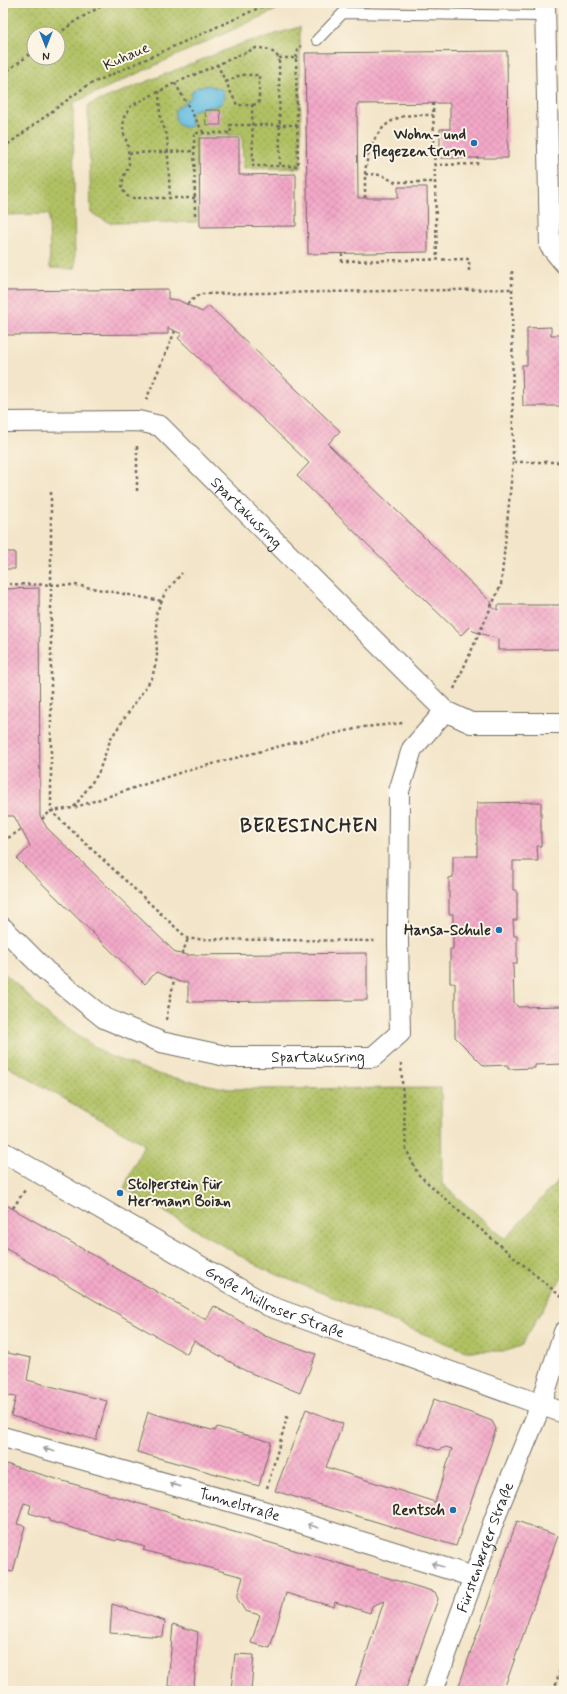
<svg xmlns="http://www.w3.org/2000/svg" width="567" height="1694" font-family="Mynerve,sans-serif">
  <defs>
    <pattern id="park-dots" width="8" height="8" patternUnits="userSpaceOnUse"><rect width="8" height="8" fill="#b0c164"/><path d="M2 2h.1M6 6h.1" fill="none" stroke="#8f9d53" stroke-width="1.8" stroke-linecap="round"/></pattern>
    <pattern id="building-cross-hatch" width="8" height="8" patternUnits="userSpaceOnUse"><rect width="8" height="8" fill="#f3a8c8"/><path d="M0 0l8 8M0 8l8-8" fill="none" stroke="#d091ac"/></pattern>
  </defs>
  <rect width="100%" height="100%" fill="#fcf5e5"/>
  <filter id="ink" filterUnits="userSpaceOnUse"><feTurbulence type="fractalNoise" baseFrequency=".025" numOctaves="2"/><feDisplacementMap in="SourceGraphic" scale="8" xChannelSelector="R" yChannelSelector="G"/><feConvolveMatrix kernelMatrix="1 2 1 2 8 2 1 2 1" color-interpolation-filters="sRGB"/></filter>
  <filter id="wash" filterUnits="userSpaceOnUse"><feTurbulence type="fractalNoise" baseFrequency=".012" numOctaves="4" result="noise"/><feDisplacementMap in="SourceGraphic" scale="16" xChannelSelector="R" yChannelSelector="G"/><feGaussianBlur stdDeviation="0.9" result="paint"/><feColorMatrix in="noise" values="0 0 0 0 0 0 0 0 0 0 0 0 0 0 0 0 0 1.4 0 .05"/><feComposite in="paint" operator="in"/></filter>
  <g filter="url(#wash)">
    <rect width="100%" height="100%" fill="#f3e5c9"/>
    <path fill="url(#park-dots)" stroke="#6e7648" fill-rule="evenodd" d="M3,3h288l-218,100 2,166 -25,-1 -1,-54 -46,1zM34,34h24v24h-24z
      M300,27l1,141 -58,1 -1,-34 -45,1v86l-87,1 -19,-10 -3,-108 153,-61z
      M3,972l48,46 58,38 52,19 68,14 212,-1 1,96 63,55 59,-65v102l-8,10 -35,60 -15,5h-40l-203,-82 -139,-81 20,-44 -141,-80z"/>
    <path fill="#65bde2" stroke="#487486" d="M208,85l15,5c5,25 -19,11 -33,23l1,14c-13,2 -16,-5 -16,-17l16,-12v-5l5,-5z"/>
    <g id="blocks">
      <path fill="url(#building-cross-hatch)" d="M507,51l1,107h-68v-29h10v-26l-93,1 1,94h40v-11h29l1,65 -120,2 -3,-201z
        M205,110h15l1,15h-15z
        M199,138h40v37l57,-1v52l-96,1z
        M168,289v10l10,1 24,12 7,-6 131,125 -12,13 164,159 -3,3 9,4v-5h66v44l-66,1v-11l-25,-8 -4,-4 -8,8 -164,-159 12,-13 -131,-125 4,-4 -14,-6v6l-165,1v-44z
        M551,327v8h13v71h-41l-1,-41h5v-37z
        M3,552h12v17h-12z
        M39,588l1,228 7,12 129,125 12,2 179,-2v47l-179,2v-20h-8l-24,-10 -11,12 -128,-125 13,-13 -16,-30h-11v-227z
        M541,802v44h-4l1,15h-25v29h4v30h-4l1,16h3v28h-4l1,38 4,5 46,-1v58l-29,1v3l-27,1v-4l-24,1 -29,-29v-54h-5v-34h3v-35h-4v-36l4,-1v-21h24v-53z
        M3,1203l203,117 8,-14 51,30 51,18 -16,39 -54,-22 -52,-30 -7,13 -184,-107z
        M3,1352l28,6 -4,22 80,21 -11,39 -85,-24 5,-19 -13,-2z
        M434,1399l58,22 4,8 -40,117 -181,-55 31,-82 37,15 -17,43 109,35 17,-53 -6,-2 -8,3 -21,-7z
        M148,1412l67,19 2,-4 54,15 -12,44 -122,-34z
        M3,1463l432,129 3,7 -33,92h-51l30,-90 -12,5 -2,7 -35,-11 -1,5 -48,-14 -16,55 -19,-5 9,-28 -15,-4 -8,-13 6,-21 -100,-27 2,-3 -28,-8 -1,2 -67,-20v-2l-20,-6 2,-8 -7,-2 -7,21 8,2 -12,46 -10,-2z
        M517,1521l41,15 -49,139 -6,16h-46z
        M112,1604l53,17 -2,16 -53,-4z
        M173,1624l25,8 -4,56 -26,-2z
        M235,1654l19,1 -3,36h-15v-2h-5z"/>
    </g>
  </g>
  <g filter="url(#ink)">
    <use href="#blocks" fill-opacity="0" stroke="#716c62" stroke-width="1"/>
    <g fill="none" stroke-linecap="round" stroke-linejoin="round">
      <defs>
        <path id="service" d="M317,40l26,-27 202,3"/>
        <g id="minor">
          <path d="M545,3l5,243 14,17"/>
          <path id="s1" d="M3,422l135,-1 22,5 285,285 26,12h93"/>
          <path id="s2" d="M3,928l43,43 58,47 57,24 69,15h143l27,-24 -2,-92 1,-150 13,-42 33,-38"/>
          <path id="s3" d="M3,1152l266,154 295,107"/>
          <path id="s4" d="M3,1437l257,73 214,67"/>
          <path id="s5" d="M433,1691l67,-187 41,-99 23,-73"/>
        </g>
      </defs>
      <use href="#service" stroke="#716c62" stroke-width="12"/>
      <use href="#minor" stroke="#716c62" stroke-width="22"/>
      <path stroke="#716c62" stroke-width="2.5" stroke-dasharray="3 3" stroke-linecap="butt" d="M58,34l19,-14 30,-17
        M279,58h17l2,108h-18z
        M296,58l3,-11 2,-1
        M217,64l20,41h15l1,61h27
        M3,74l31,-23
        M226,82l14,-7h19v28l-6,2
        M175,83l28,49
        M159,91l1,27 7,17 3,63
        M433,103l4,157
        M3,148l83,-62 184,-83
        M129,153l65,-2
        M434,165l43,-1v-6
        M365,174c2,-22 10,-47 33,-56 10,-4 24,-3 35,-3
        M195,198h-61l-7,-2 -5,-7 1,-11 6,-13 -1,-19 -5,-15 1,-14 7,-11 44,-23 81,-35c11,0 16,2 23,10
        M365,198v-24l17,1 12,7h41
        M195,215l-1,-82h37l-1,-8h67
        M342,253v8l127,-2v12
        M512,271l1,191h51
        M187,304l13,-10 312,-5
        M146,400l29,-69
        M137,491v-47
        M51,492v319l137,128 187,2
        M3,584l72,1 87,16
        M454,689l47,-104 12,-123
        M74,807l24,-33 13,-36 41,-60 5,-20 -1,-44 9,-21 17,-20
        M42,819l9,-8 22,-3 109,-36 110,-29 72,-16 39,-4
        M3,841l18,-11
        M182,954l6,-15
        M166,1020l8,-40
        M401,1063l5,86 12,25 36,33 110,92
        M13,1208l12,-18
        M267,1488l21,-74
        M554,1691l10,-35"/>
      <use href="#service" stroke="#fff" stroke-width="10"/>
      <use href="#minor" stroke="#fff" stroke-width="20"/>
    </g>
    <defs><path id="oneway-shaft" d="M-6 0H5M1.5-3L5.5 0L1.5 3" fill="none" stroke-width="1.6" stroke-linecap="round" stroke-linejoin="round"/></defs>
    <g stroke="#a0a0a0">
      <use href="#oneway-shaft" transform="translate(49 1450) rotate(-164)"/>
      <use href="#oneway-shaft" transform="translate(175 1485) rotate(-164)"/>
      <use href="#oneway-shaft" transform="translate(313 1526) rotate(-163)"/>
      <use href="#oneway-shaft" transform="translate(437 1565) rotate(-163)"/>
    </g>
  </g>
  <g fill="#1f6fb2" stroke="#fcf5e5" stroke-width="1.5">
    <circle cx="474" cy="143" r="4"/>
    <circle cx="499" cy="930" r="4"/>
    <circle cx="120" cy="1193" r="4"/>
    <circle cx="453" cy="1510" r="4"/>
  </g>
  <g text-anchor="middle" stroke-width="4" stroke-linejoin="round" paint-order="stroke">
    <g font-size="15" fill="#2b2b2b" stroke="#fcf5e5">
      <text transform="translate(126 56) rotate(-24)" y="5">Kuhaue</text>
      <text dy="5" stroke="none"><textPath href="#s1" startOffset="280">Spartakusring</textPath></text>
      <text dy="5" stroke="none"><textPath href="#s2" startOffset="356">Spartakusring</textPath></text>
      <text dy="5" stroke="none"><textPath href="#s3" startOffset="311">Große Müllroser Straße</textPath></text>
      <text dy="5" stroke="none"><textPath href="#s4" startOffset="246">Tunnelstraße</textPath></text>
      <text dy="5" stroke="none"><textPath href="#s5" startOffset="153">Fürstenberger Straße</textPath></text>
    </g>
    <g font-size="15" font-weight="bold" fill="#2b2b2b" stroke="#fcf5e5" text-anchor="end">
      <text x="466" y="139">Wohn- und<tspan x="466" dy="17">Pflegezentrum</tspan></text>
      <text x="491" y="935">Hansa-Schule</text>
      <text x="128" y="1189" text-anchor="start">Stolperstein für<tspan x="128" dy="17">Hermann Boian</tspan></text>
      <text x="445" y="1515">Rentsch</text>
    </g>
    <g font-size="19" font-weight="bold" letter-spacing="1" fill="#2b2b2b" stroke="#fcf5e5">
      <text x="309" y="832">BERESINCHEN</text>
    </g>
  </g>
  <rect width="567" height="1694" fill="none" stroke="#fcf5e5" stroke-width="16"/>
  <g transform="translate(46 46) rotate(180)"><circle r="19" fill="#fcf5e5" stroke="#a8a49b"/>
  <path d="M0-3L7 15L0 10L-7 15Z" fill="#1f6fb2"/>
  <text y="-6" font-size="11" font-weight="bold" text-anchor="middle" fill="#2b2b2b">N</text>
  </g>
</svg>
